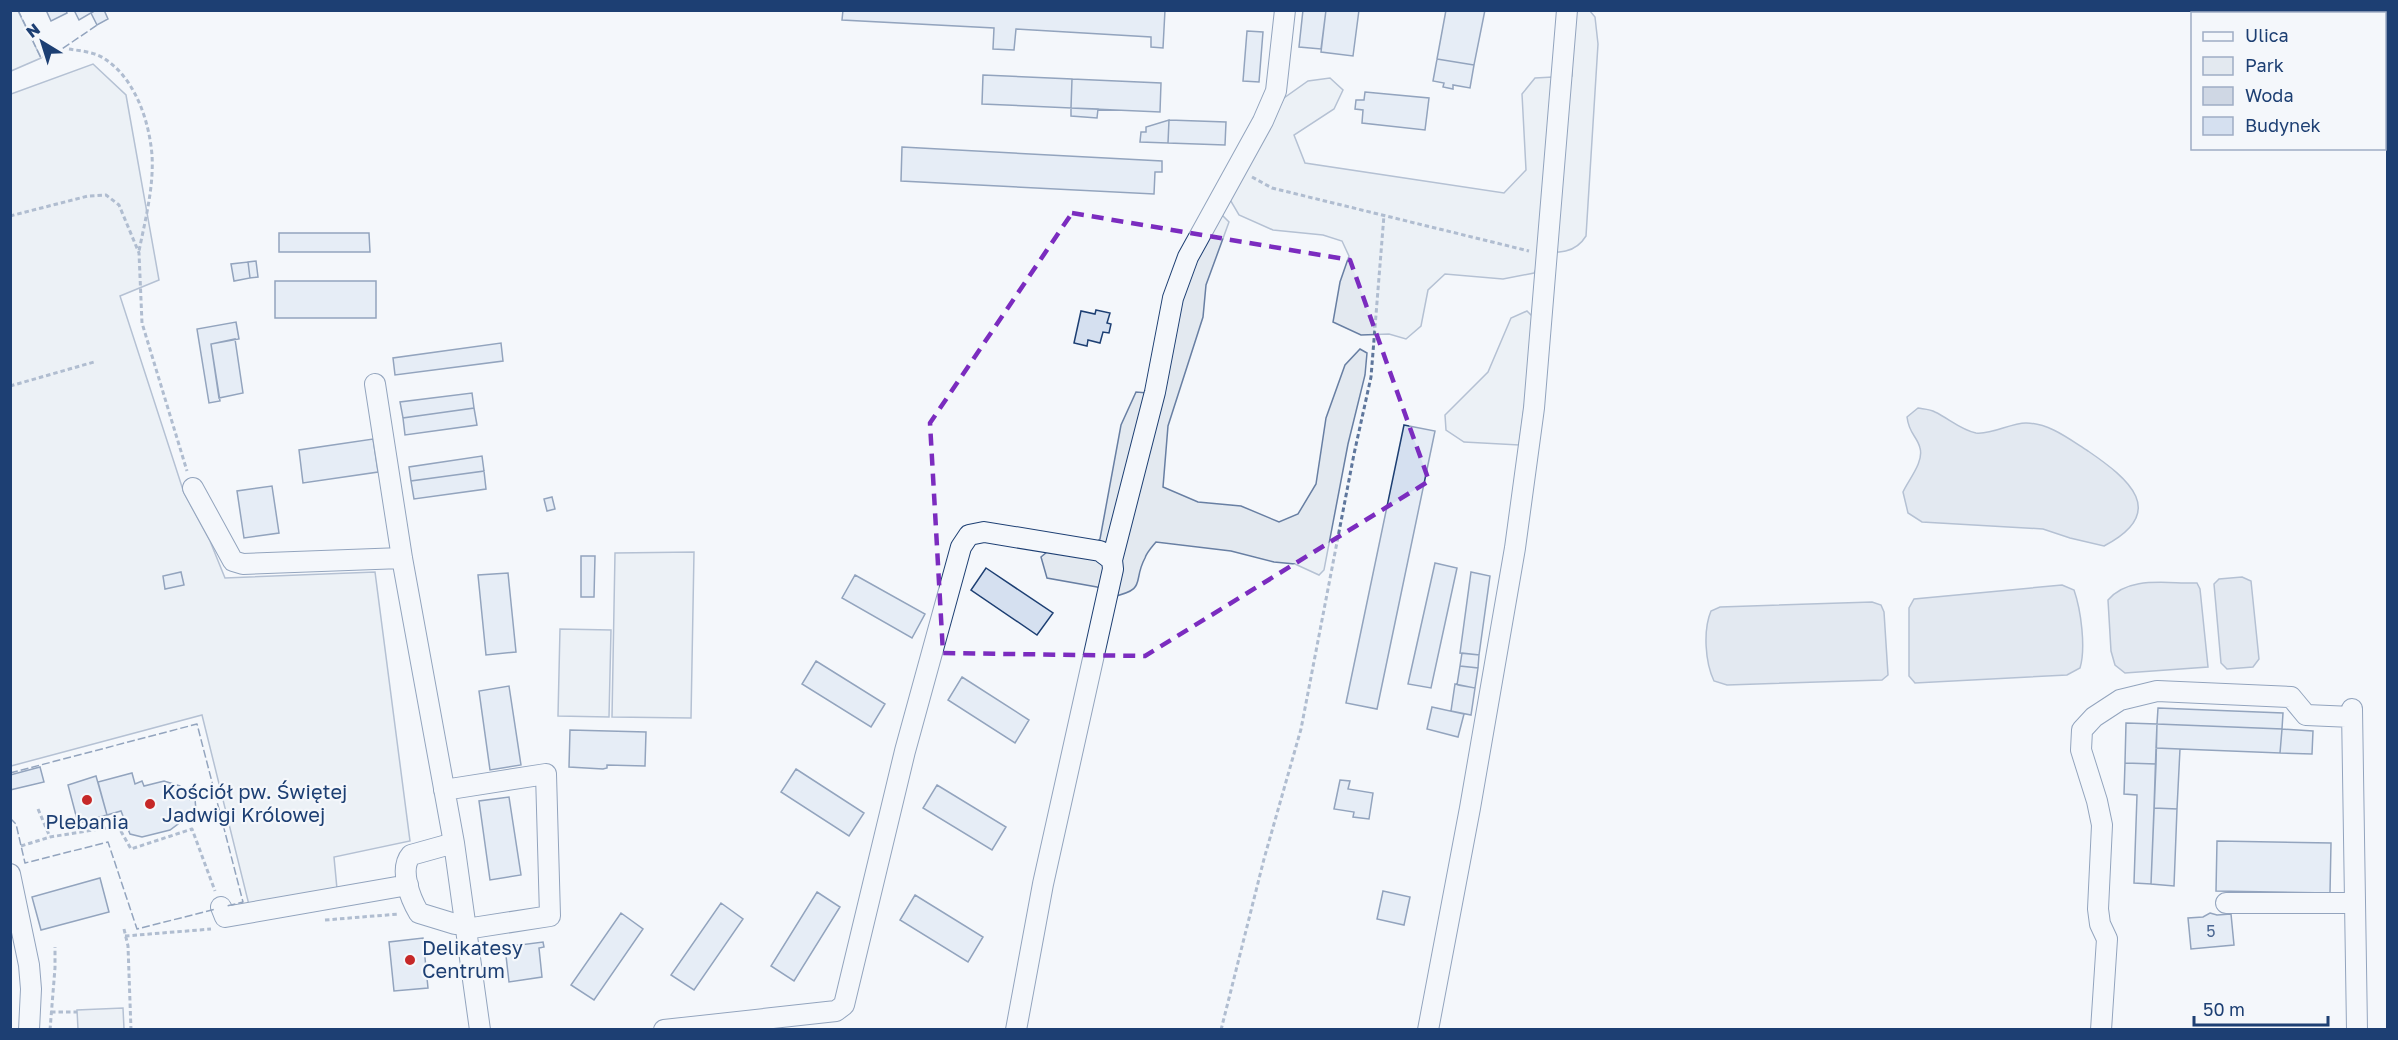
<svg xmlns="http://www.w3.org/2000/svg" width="2398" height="1040" font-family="'Golos Text',sans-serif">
  <rect width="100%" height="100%" fill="#f4f7fb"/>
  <path fill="#e3e9f0" stroke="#687fa3" stroke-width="1.5" d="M11,10l7,1 23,47 -30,13z
    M1577,11h13l5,6 3,27 -12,192c-11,18 -28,17 -47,16l-1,13 -4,8 -31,6 -58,-5 -17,16 -7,36 -15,13 -17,-5 -28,1 -28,-13 7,-40 9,-26 -7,-15 -19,-6 -50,-5 -34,-15 -10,-17 55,-100 24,-17 22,-3 13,12 -9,19 -40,26 11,28 199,30 22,-23 -4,-76 13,-16 37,-2 1,-54z
    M93,64l33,31 33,185 -39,16 64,197 26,48 15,37 150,-6 35,269 -76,16 3,32 -88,16 -47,-190 -191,51v-672z
    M1220,213l9,9 -23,63 -3,32 -35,109 -5,61 35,15 43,4 38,16 19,-8 18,-30 10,-66 19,-53 15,-16 7,4 -2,22 -17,69 -24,126 -5,5 -24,-11 -21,-2 -43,-11 -75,-9c-4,5 -9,10 -11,16 -13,24 3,31 -33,39l-15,-10 -50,-9 -6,-21 12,-10 30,7 17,-15 21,-114 15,-33 24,2 18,-85 16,-45z
    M1527,311l9,9 -17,125 -55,-3 -18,-12 -1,-15 43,-43 23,-54z
    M694,552l-3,166 -79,-1 3,-164z
    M560,629l51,1 -2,87 -51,-1z
    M123,1008l1,21h-46l-1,-19z"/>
  <path fill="#cfd7e4" stroke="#687fa3" stroke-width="1.5" d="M1918,408c5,1 12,1 17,4 13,6 26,18 41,21 16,2 34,-10 50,-10 23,0 43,16 62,28 41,28 81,61 16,95l-34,-8 -27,-9 -121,-7 -14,-9 -5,-21c6,-13 21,-30 17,-44 -3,-12 -11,-14 -13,-31z
    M2242,577l9,4 8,78 -6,8 -26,2 -6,-6 -7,-79 5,-5z
    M2197,583l3,6 8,78 -83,6 -10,-8 -4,-14 -3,-51c21,-25 60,-16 89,-17z
    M2062,585l12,5c7,20 12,58 6,78l-13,7 -152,8 -6,-7v-68l5,-9z
    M1872,602l9,3 3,7 4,63 -6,5 -155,5 -13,-4c-9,-19 -11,-51 -3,-70l9,-4z"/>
  <path fill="#d5e0f0" stroke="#1d3f73" stroke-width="1.5" d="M46,10h20l1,3 -16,8z
    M74,10h22l-17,10z
    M96,10h8l4,9 -11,6 -6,-12z
    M843,10h322l-2,38 -12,-1v-10l-135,-8 -2,21 -21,-1 1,-21 -152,-8z
    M1303,10h23l-5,39 -22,-2z
    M1326,10h33l-6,46 -32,-4z
    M1446,10h39l-11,55 -37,-6z
    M1247,31l16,1 -4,50 -16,-1z
    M1437,59l37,6 -4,23 -17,-3v4l-10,-2 1,-4 -11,-2z
    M983,75l89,4 -1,29 -89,-4z
    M1072,79l89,4 -1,29 -89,-4z
    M1365,92l64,6 -4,32 -63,-7 1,-13 -8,-1 1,-9h8z
    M1071,108l27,1 -1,9 -26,-2z
    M1169,120l-1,23 -28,-1 1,-10h5v-5z
    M1169,120l57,2 -1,23 -57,-2z
    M902,147l260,14v11h-7l-1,22 -253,-13z
    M279,233h90l1,19h-91z
    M256,261l2,16 -8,1 -2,-16z
    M248,262l2,16 -16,3 -3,-17z
    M275,281h101v37h-101z
    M1096,310l14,3 -3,10 4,1 -2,9 -6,-1 -3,11 -12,-3 -1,6 -13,-3 7,-32 14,3z
    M236,322l3,17 -28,5 9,57 -11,2 -12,-74z
    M235,339l8,54 -24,5 -8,-54z
    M501,343l2,18 -108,14 -2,-17z
    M472,393l2,15 -71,10 -3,-16z
    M474,408l3,17 -72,10 -2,-17z
    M1404,425l31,6 -58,278 -31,-6z
    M373,439l5,33 -75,11 -4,-33z
    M482,456l2,15 -73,10 -2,-14z
    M484,471l2,18 -72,10 -3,-18z
    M272,486l7,47 -35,5 -7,-47z
    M552,497l3,12 -8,2 -3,-12z
    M581,556h14l-1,41h-13z
    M1435,563l22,5 -26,120 -23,-4z
    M986,568l67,45 -16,22 -66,-45z
    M181,572l3,13 -19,4 -2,-13z
    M1471,572l19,4 -11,79 -19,-2z
    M508,573l8,79 -30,3 -8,-80z
    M855,575l70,39 -13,24 -70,-40z
    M1462,653l17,2 -1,13 -18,-2z
    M816,661l69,43 -14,23 -69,-43z
    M1460,666l18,2 -3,20 -18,-3z
    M962,677l67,43 -14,23 -67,-43z
    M1455,684l20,4 -4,27 -20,-4z
    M509,686l12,79 -31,5 -11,-79z
    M1432,707l32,7 -6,23 -31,-8z
    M2158,708l125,5 -1,16 -125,-5z
    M2126,723l31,1 -1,40 -31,-1z
    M2157,724l125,5 -2,24 -124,-5z
    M2282,729l31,2 -1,23 -32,-1z
    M570,730l76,2 -1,34 -38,-1v3l-4,1 -34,-2z
    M2156,748l24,1 -3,60 -23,-1z
    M2125,763l31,1 -5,120 -17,-1 3,-88 -13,-1z
    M40,767l4,15 -34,8v-15z
    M796,769l68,44 -15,23 -68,-44z
    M132,773l3,11 7,-3 2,5 20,-5 16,5 10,14 5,-1 1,12 -4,3 -5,-3 -7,3 -2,10 -8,6 -28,7 -12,-3 -9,-23 -14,4 -9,-33z
    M96,776l11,39 -29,8 -10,-38z
    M1340,780l10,1 -2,8 25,4 -4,26 -16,-2 1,-5 -20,-3z
    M937,785l69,42 -14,23 -69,-42z
    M509,797l12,78 -31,5 -11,-79z
    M2154,808l23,1 -3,77 -23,-2z
    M2217,841l114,2 -1,50 -114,-2z
    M100,878l9,34 -68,18 -9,-33z
    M1383,891l27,6 -6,28 -27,-6z
    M817,892l23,15 -46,74 -23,-15z
    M915,895l68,42 -15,25 -68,-42z
    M721,903l22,16 -49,71 -23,-15z
    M621,913l22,16 -49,71 -23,-15z
    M2210,913l7,2 14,-1 3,31 -43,4 -3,-31 15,-1z
    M423,938l5,50 -34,3 -5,-49z
    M543,942l1,5 -5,1 3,29 -33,5 -4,-35z"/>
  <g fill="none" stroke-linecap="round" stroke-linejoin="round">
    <defs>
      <path id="minor" d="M375,384l27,174 52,285 26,187
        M193,488l40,73 10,3 159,-6
        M1112,560l43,-168 18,-94 15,-41 75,-136 13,-30 9,-81
        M2352,709l5,321
        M444,790l102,-16 4,142 -84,13
        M454,843l-43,12c-12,14 -1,43 8,58l36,11 10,-2
        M10,874l19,91 2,24 -2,41
        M2226,903h129
        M221,907l4,10 183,-32
        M664,1030l172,-19 8,-6 61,-254 56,-204 8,-12 15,-3 116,19 12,9 1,9 -70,315 -27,146
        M1428,1030l42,-222 45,-260 19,-140 33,-398
        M2101,1030l6,-91 -7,-15 -2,-15 4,-84 -5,-24 -16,-51 1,-20 12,-13 26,-17 37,-9 134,6 15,18 46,2"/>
    </defs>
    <use href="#minor" stroke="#1d3f73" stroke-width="22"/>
    <path stroke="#5e769c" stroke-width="3" stroke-dasharray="4.5 3" stroke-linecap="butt" d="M69,49c12,2 26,3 36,10 30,20 44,61 47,96 2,32 -7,66 -13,96
      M1252,177l20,11 257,63
      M10,216l78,-20 18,-1 13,10 20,48 3,70 45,148
      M10,386l84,-24
      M38,809l12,28
      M21,846l29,-9 68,-11 13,23 61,-20 23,62
      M325,920l74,-6
      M124,929l4,17 3,84
      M125,936l86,-7
      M51,1012h26
      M50,1030l5,-62v-21
      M1221,1030l43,-171 37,-130 53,-275 17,-77 13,-162"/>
    <use href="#minor" stroke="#f4f7fb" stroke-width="20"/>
    <path stroke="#1d3f73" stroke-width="1.5" stroke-dasharray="8 3" stroke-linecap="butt" d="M18,10l23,48 21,-9 35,-24
      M10,773l187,-49 46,178 -16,4
      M10,818l6,6 9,39 83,-21 29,87 79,-20"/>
  </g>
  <path d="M0 0H2398V1040H0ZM1072,213l278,47 79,221 -284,175 -202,-3 -13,-230z" fill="#f4f7fb" fill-opacity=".55" fill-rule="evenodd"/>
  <path fill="none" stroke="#7b2cbf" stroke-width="4.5" stroke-dasharray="12 8" stroke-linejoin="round" d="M1072,213l278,47 79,221 -284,175 -202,-3 -13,-230z"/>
  <g fill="#c62828" stroke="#f4f7fb" stroke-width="2">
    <circle cx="87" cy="800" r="6"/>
    <circle cx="150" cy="804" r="6"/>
    <circle cx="410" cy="960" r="6"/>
  </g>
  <g text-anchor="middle" stroke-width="4.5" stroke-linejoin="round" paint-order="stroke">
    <g font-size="16" fill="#4b6792">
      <text x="2211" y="937">5</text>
    </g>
    <g font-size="20" fill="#1d3f73" stroke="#f4f7fb" text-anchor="start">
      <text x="162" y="799">Kościół pw. Świętej<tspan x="162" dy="23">Jadwigi Królowej</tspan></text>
      <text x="87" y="829" text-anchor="middle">Plebania</text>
      <text x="422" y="955">Delikatesy<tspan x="422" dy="23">Centrum</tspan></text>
    </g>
  </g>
  <rect width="2398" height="1040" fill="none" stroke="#1d3f73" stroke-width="24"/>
  <rect x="2191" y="12" width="195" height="138" fill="#f4f7fb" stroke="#9eadc5" stroke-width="1.5"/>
  <rect x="2203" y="32" width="30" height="9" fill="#f4f7fb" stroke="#9eadc5" stroke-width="1.5"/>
  <text x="2245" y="42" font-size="18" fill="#1d3f73">Ulica</text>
  <rect x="2203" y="57" width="30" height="18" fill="#e3e9f0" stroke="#9eadc5" stroke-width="1.5"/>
  <text x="2245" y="72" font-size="18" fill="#1d3f73">Park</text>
  <rect x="2203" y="87" width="30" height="18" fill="#cfd7e4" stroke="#9eadc5" stroke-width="1.5"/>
  <text x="2245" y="102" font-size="18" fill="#1d3f73">Woda</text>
  <rect x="2203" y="117" width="30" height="18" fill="#d5e0f0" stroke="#9eadc5" stroke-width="1.5"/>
  <text x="2245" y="132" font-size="18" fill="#1d3f73">Budynek</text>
  <g transform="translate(42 42) rotate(322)" stroke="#f4f7fb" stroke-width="4.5" paint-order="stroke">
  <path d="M0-4.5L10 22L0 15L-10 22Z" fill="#1d3f73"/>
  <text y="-9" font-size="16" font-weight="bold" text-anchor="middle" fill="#1d3f73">N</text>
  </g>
  <path d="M2194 1016v9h134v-9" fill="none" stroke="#1d3f73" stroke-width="3"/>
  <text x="2203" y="1016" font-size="18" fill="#1d3f73" stroke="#f4f7fb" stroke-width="4.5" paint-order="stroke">50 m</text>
</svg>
